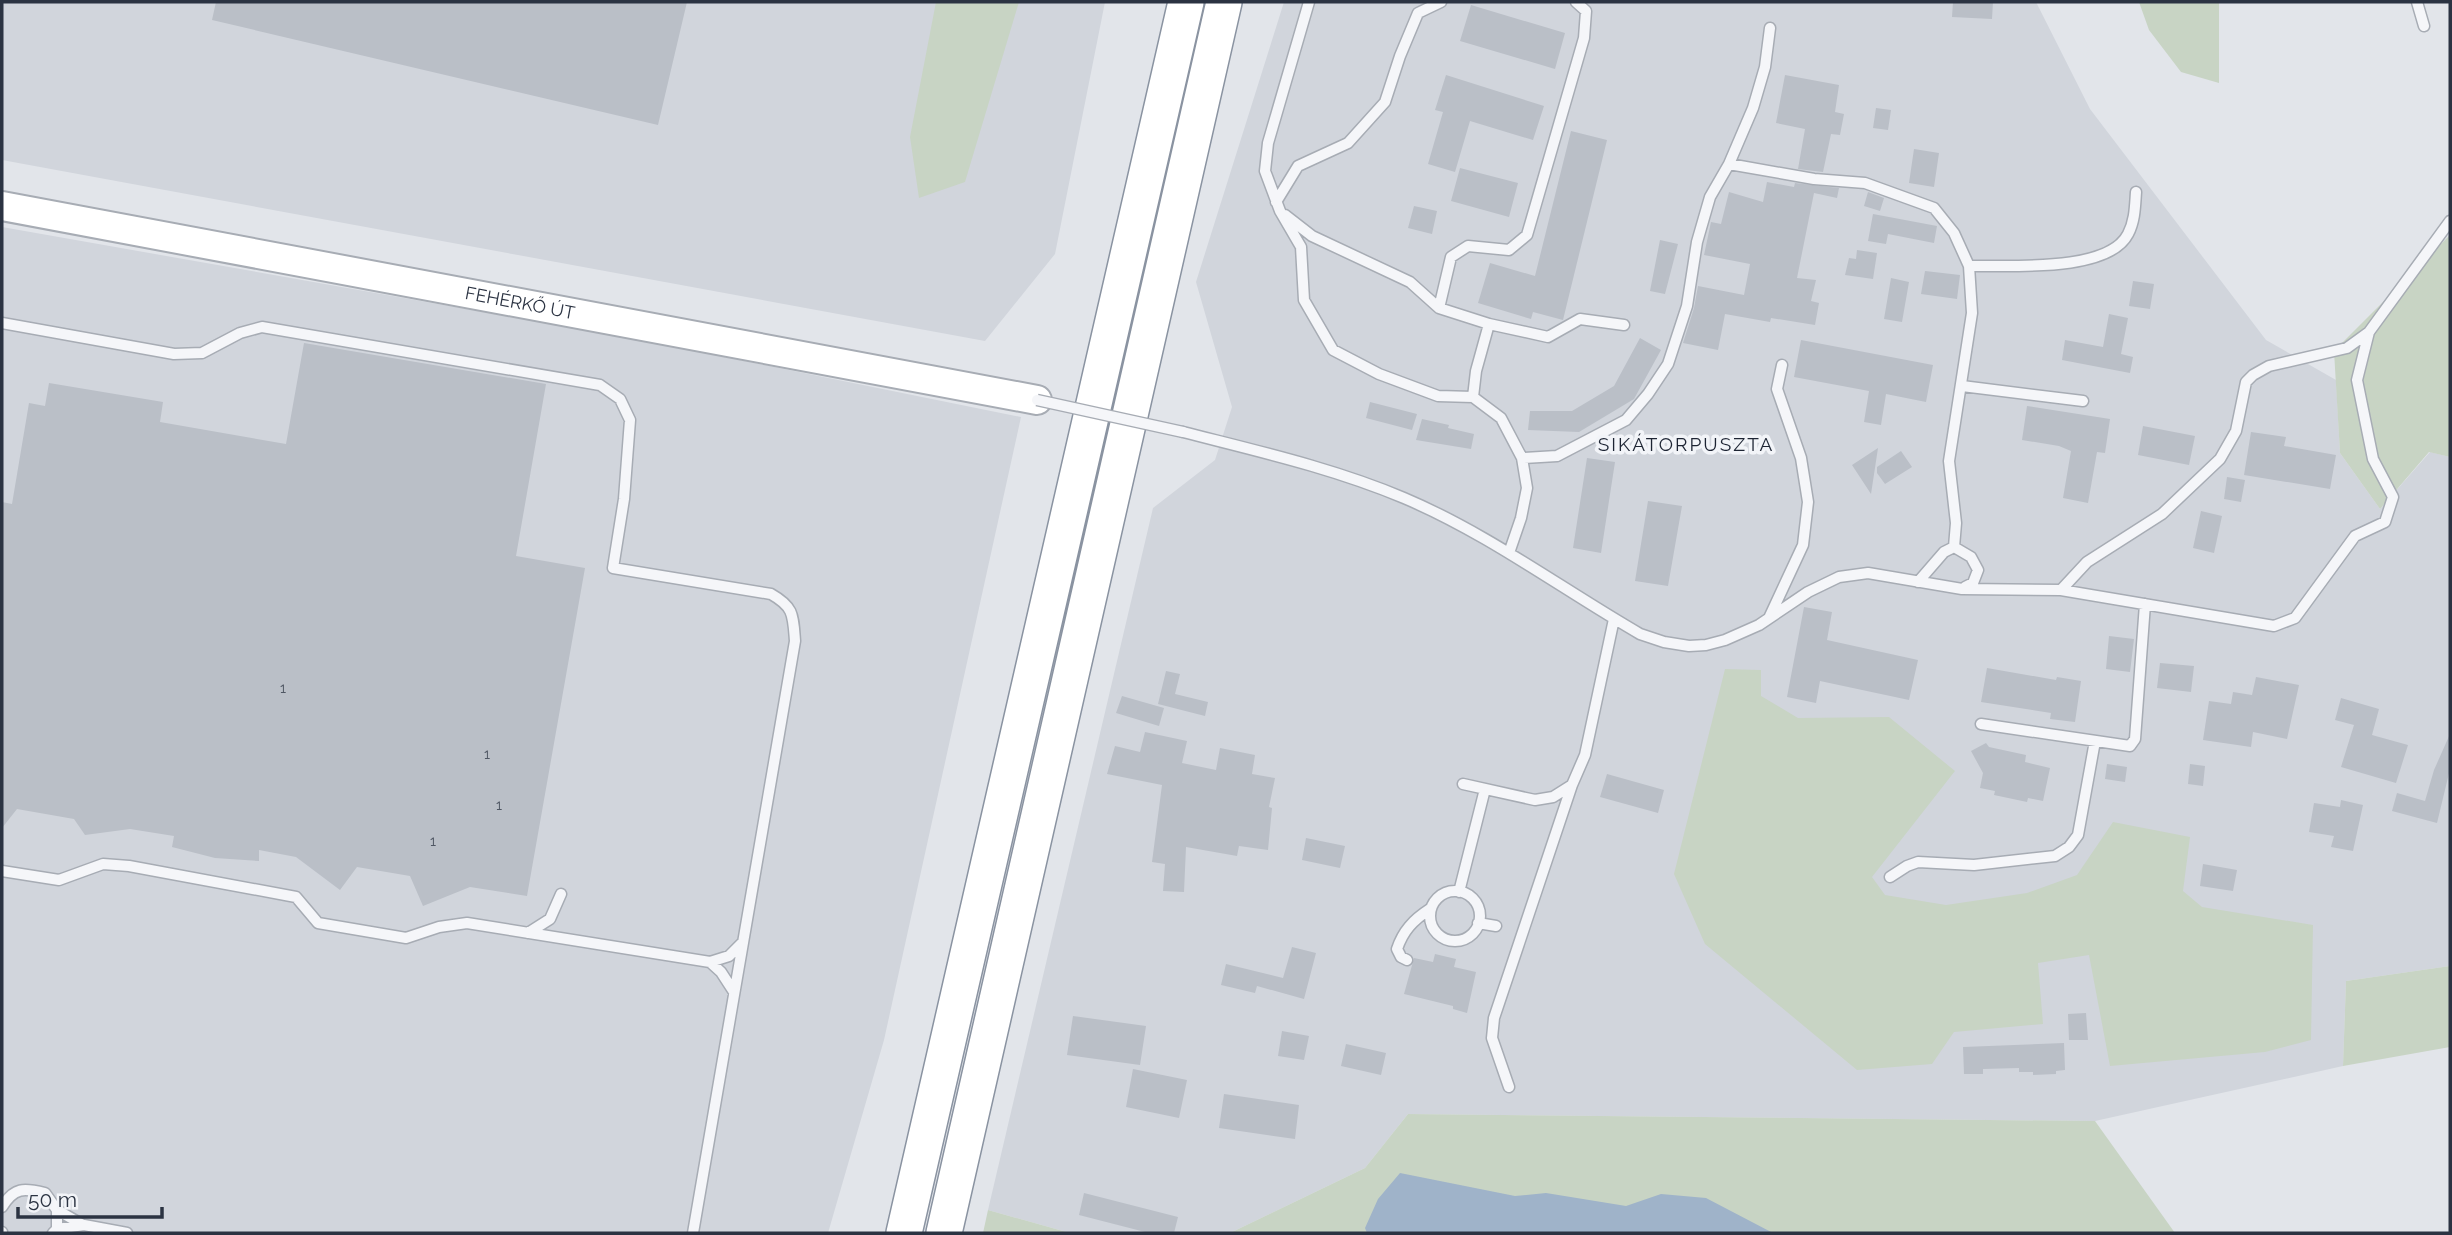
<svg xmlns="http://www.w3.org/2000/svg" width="2452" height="1235" font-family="Raleway,sans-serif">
  <rect width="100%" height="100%" fill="#e2e5ea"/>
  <path fill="#d1d5dc" d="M2,2h1103l-50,252 -70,87 -983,-181z
    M1284,2h752l54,107 176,231 70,40 4,73 40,56 50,-57 20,5v509l-104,15 -3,85 -248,55 -687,-7 -43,54 -135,65h-160l-82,-23 165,-702 62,-48 17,-53 -36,-125z
    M2,227l629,111 390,79 -137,623 -56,193h-826z"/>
  <path fill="#c8d4c4" d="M936,2h83l-54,180 -46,16 -9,-61z
    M2139,2h80v81l-38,-11 -32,-42z
    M2450,235v222l-21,-5 -49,57 -40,-56 -6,-102z
    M1725,669l36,1v26l37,22 91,-1 66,54 -83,106 13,18 61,10 81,-12 50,-18 36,-53 77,15 -7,54 19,16 111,18 -2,115 -46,12 -155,14 -21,-111 -51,8 5,61 -89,8 -22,32 -75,6 -152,-126 -31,-70z
    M2450,966v81l-107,19 3,-85z
    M1408,1114l687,7 80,112h-945l135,-65z
    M988,1210l82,23h-87z"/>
  <path fill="#9fb3c9" d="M1400,1173l115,23 31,-3 80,13 35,-12 45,4 67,35h-406l-2,-5 13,-29z"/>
  <path fill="#babfc7" d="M216,2h471l-29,123 -446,-105z
    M1953,2h40l-1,17 -40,-2z
    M1471,5l94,28 -10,36 -95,-28z
    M1446,75l98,31 -11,34 -63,-19 -15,51 -27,-8 15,-52 -8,-2z
    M1785,75l54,10 -4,27 9,2 -4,21 -9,-1 -8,38 -25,-3 7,-40 -29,-6z
    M1876,108l15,2 -3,20 -15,-2z
    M1571,131l36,9 -44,180 -30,-8 -2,7 -53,-16 12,-40 45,13z
    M1914,149l25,4 -5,34 -25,-4z
    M1460,168l58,15 -9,34 -58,-16z
    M1767,182l27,5 1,-4 44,5 -2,10 -23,-5 -17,85 19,2 -5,21 8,2 -4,22 -44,-7 -1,4 -45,-8 -7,36 -35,-7 11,-35 4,-22 46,9 6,-31 -46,-9 7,-33 10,2 8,-32 34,10z
    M1868,192l16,6 -4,13 -16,-5z
    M1414,206l23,5 -5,23 -24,-6z
    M1873,214l64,12 -3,17 -46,-9 -2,10 -18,-3z
    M1660,240l18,4 -13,50 -15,-3z
    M1857,250l20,3 -4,26 -28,-4 4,-17 7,1z
    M1925,271l35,4 -3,24 -36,-5z
    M1891,278l18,4 -7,40 -18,-3z
    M2133,281l21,3 -4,25 -21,-3z
    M2109,314l19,4 -7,36 12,3 -3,16 -68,-13 3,-20 38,7z
    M1640,338l21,12 -27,49 -55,33 -51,-2 2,-19h42l42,-25z
    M1801,340l132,25 -7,37 -40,-8 -5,31 -17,-3 5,-31 -75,-14z
    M304,343l242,41 -30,172 69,12 -58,328 -57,-9 -47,19 -13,-30 -53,-9 -17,23 -44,-33 -37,-7v11l-44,-3 -43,-11 2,-11 -44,-7 -45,6 -11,-16 -57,-10 -15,19v-326l10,2 17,-101 16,3 4,-23 114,19 -3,20 126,22z
    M1370,402l47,12 -5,16 -46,-12z
    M2027,406l83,13 -5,34 -8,-1 -9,51 -25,-5 8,-47 -12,-5 -37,-6z
    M1422,419l27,6 -1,3 26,6 -3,15 -55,-9z
    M2143,426l52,10 -6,29 -51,-10z
    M2251,432l35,5 -2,9 52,9 -6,34 -86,-14z
    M1878,448l-7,46 -19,-29z
    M1901,451l11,16 -27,17 -8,-11v-6z
    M1587,458l28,4 -14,91 -28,-5z
    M2227,477l18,3 -4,22 -17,-3z
    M1648,501l34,5 -14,80 -33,-5z
    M2201,511l21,5 -8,37 -21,-5z
    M1804,607l28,5 -5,28 91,20 -9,40 -89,-19 -4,22 -29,-6z
    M2109,636l25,3 -4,33 -24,-3z
    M2160,663l34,3 -3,26 -34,-4z
    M1987,668l69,12 1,-3 24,4 -6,41 -25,-3 1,-6 -70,-11z
    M1166,671l14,3 -5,20 33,8 -3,14 -47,-12z
    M2256,677l43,8 -12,54 -34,-7 -2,15 -48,-7 6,-39 22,3 2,-12 19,3z
    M1122,696l42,12 -5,18 -43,-13z
    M2341,698l38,11 -7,26 36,10 -12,38 -55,-16 13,-42 -19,-5z
    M1145,732l42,9 -5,22 34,7 4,-22 35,7 -3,19 23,4 -6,29 3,1 -4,42 -29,-4 -2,10 -51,-9 -2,45 -21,-1 2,-27 -13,-2 10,-77 -55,-11 8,-28 25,6z
    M2450,734v35l-13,54 -45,-12 5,-18 28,8 9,-31z
    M1986,743l3,4 37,8 -1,7 25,6 -7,33 -15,-3 -1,4 -33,-7 1,-4 -15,-3 3,-15 -12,-22z
    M2107,764l20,3 -2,15 -20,-3z
    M2190,764l15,2 -2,20 -15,-2z
    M1607,774l57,16 -6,23 -58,-16z
    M2341,800l22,5 -10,46 -22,-4 3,-11 -25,-4 5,-29 26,4z
    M1306,838l39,8 -5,22 -38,-8z
    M2203,864l34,6 -4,21 -33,-5z
    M1292,947l24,6 -12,46 -47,-13 -2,7 -34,-8 5,-21 57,14z
    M1435,954l21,5 -2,8 22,5 -9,41 -14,-4v-3l-49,-12 10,-36 19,4z
    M2086,1013l2,27h-19l-1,-26z
    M1073,1016l73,10 -6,39 -73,-10z
    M1282,1031l27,5 -5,24 -26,-4z
    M2064,1043l1,27 -9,1v3l-23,1v-3h-14v-4l-36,1v5h-19l-1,-27z
    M1346,1044l40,9 -5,22 -40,-9z
    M1133,1069l54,11 -8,38 -53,-11z
    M1224,1094l75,11 -4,34 -76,-11z
    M1084,1193l94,24 -4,16h-25l-70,-18z"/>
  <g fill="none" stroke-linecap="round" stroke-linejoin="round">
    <defs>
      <path id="lane" d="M1309,2l-41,141 -3,28 15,40 21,36 3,53 29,50 46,24 59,22 35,1
        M2417,2l7,24
        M1729,164l85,15 51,4 69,25 20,25 15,33 3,47 -23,148 7,62 -2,24
        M1276,202l22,-36 50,-23 37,-41 15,-46 18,-43 23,-11
        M1285,215l27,21 98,46 29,26 50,16
        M1969,266c39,-1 139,7 159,-32 7,-13 7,-28 8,-42
        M1439,308l12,-51 17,-11 41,4 18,-15 57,-197 2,-27 -10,-9
        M2,323l172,31 28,-1 38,-20 22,-6 338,58 20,14 10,21 -6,79 -11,69 158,26c23,13 22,21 24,47l-102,592
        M1962,386l121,15
        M1183,432c74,19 150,36 221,66 83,35 158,91 236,136l24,8 25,4 17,-1 19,-5 34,-15 49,-33 31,-15 29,-4 94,16 99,1 213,36 21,-8 60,-82 30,-14 8,-25 -20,-38 -16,-79 12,-48 81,-111
        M1522,458l-21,-40 -28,-21 3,-26 13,-47 59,13 32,-18 44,6
        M1509,553l12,-35 6,-30 -5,-30 35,-2 69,-36 22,-26 20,-30 19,-58 10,-64 13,-45 19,-33 24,-56 12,-41 5,-39
        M1918,582l26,-30 10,-5 17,10 7,13 -5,13 -8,4
        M2061,590l26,-28 75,-48 58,-55 16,-28 10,-49 7,-7 16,-9 78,-18 22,-16
        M1769,618l34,-73 5,-43 -7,-44 -24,-69 5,-24
        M1981,724l149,22 5,-7 10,-135
        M1463,784l72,16 18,-3 19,-12 13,-30 29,-136
        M2,871l57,9 44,-16 26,2 167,31 22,26 88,15 33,-11 28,-4 243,39 11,10 13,20
        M1890,877l17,-11 11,-4 56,3 81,-9 14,-9 9,-12 17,-94
        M1430 916a25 25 0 1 1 50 0a25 25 0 1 1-50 0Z
        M1459,892l26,-103
        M1478,923l18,3
        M528,933l22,-14 11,-25
        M1407,960l-6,-3 -4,-8c6,-18 16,-29 33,-40
        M710,962l19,-6 14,-14
        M1509,1087l-17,-49 2,-20 78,-233
        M2,1207c12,-20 22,-19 43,-14l12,17v19l-4,4
        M57,1210l26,15
        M57,1229l27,-4 43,8
        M2,1232v1"/>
      <g id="secondary">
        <path id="s1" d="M2,206l1035,194"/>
      </g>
      <path id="highway" d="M904,1233l282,-1231
        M944,1233l280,-1231"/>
    </defs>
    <use href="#lane" stroke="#a7acb4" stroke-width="13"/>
    <use href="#secondary" stroke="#a7acb4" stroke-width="32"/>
    <use href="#highway" stroke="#8a93a1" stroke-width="38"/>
    <use href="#lane" stroke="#f5f6f9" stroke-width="10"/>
    <use href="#secondary" stroke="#fff" stroke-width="28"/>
    <use href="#highway" stroke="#fff" stroke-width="35"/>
    <defs>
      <path id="lane-bridge" d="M1037,400l146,32"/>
    </defs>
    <use href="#lane-bridge" stroke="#a7acb4" stroke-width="13" stroke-linecap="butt"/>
    <use href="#lane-bridge" stroke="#f5f6f9" stroke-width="10"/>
  </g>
  <g text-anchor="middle" stroke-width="7" stroke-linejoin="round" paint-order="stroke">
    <g font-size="14" fill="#4f5663">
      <text x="283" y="693">1</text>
      <text x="487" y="759">1</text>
      <text x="499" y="810">1</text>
      <text x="433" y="846">1</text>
    </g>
    <g font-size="18" fill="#2b3342" stroke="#f2f4f8">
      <text dy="6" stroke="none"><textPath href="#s1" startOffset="527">FEHÉRKŐ ÚT</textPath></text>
    </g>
    <g font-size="19" letter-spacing="2" fill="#1d2433" stroke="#f2f4f8">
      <text x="1686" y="451">SIKÁTORPUSZTA</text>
    </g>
  </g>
  <rect width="2452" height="1235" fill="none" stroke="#2b3342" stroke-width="7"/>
  <path d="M18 1207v10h144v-10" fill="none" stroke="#2b3342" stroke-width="3.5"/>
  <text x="28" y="1207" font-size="21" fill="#2b3342" stroke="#f2f4f8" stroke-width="5" paint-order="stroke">50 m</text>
</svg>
